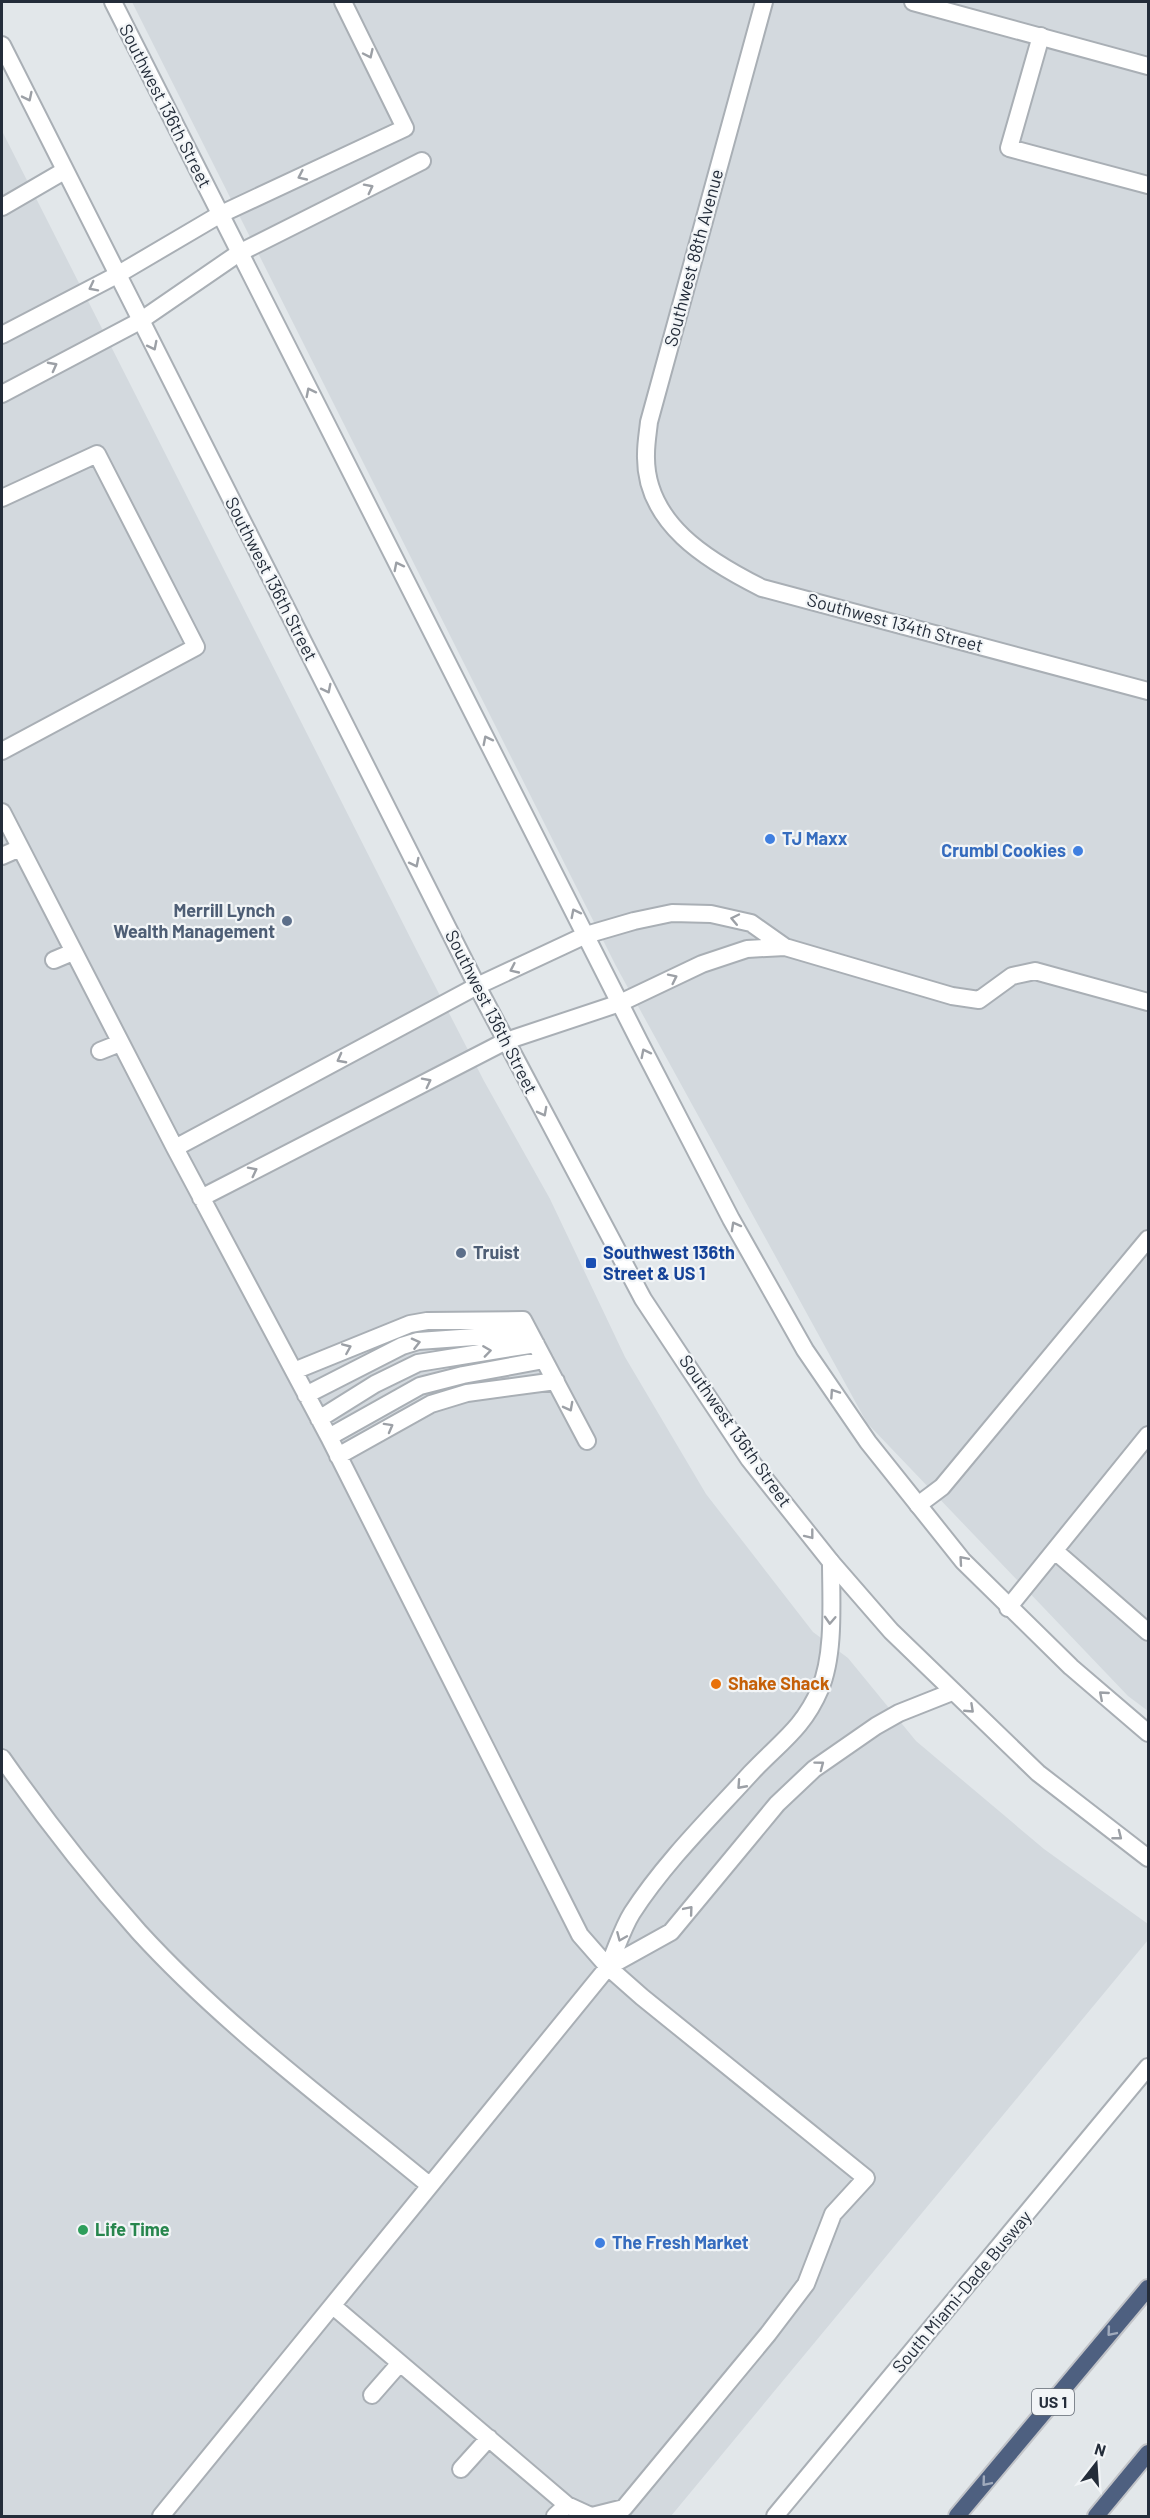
<svg xmlns="http://www.w3.org/2000/svg" width="1150" height="2518" font-family="Barlow,sans-serif">
  <rect width="100%" height="100%" fill="#e2e7ea"/>
  <path fill="#d3d9de" d="M132,2h1016v1709l-20,-15 -261,-273 -251,-457z
    M2,131l415,820 67,130 66,118 75,158 81,137 107,138 35,26 68,83 128,108 104,75v16l-477,576h-669z"/>
  <g fill="none" stroke-linecap="round" stroke-linejoin="round">
    <defs>
      <path id="service" d="M1041,36l-32,112 139,37
        M2,207l62,-36
        M2,335l115,-60 102,-60 186,-87 -62,-126
        M2,394l138,-73 99,-68 183,-92
        M2,498l95,-44 99,193 -194,104
        M2,812l173,336 154,289 251,498 28,32 34,30 224,181 -33,36 -27,70 -38,50 -144,174 -32,8
        M2,856l18,-8
        M54,960l19,-8
        M100,1051l20,-8
        M175,1148l302,-162 109,-51 48,-14 38,-8 39,1 40,9 34,24 167,49 27,4 33,-24 23,-5 113,31
        M201,1198l305,-157 114,-38 82,-39 45,-15 38,-2
        M294,1371l116,-47 17,-3 96,-1 64,121
        M306,1395l96,-49 16,-5 112,-8
        M319,1419l56,-35 43,-21 118,-19
        M329,1437l91,-51 43,-11 81,-15
        M338,1456l93,-52 36,-11 89,-12
        M918,1505l24,-18 206,-248
        M1055,1551l93,81
        M1008,1608l140,-173
        M2,1758c42,60 88,119 137,174 87,95 192,172 290,253
        M608,1967l63,-35 106,-128 37,-35 62,-43 23,-13 53,-21
        M333,2306l234,199 24,11
        M372,2395l28,-32
        M461,2469l28,-31
        M161,2516l447,-549c8,-17 14,-38 24,-54 33,-51 78,-95 119,-140 28,-30 52,-44 69,-84 15,-35 11,-89 11,-127
        M555,2516l12,-11
        M775,2516l373,-449"/>
      <path id="minor" d="M764,2l-115,420c-1,10 -3,21 -3,32 -2,69 62,107 116,134l386,103
        M913,2l235,64"/>
      <path id="tertiary" d="M113,2l526,1039 92,178 74,131 63,92 95,119 108,106 77,66
        M2,45l475,941 166,313 106,160 82,103 60,69 147,142 110,85"/>
      <path id="trunk" d="M957,2516l191,-228
        M1096,2516l52,-63"/>
    </defs>
    <use href="#service" stroke="#a9afb5" stroke-width="20"/>
    <use href="#minor" stroke="#a9afb5" stroke-width="20"/>
    <use href="#tertiary" stroke="#a9afb5" stroke-width="20"/>
    <use href="#trunk" stroke="#c2c4c8" stroke-width="20"/>
    <use href="#service" stroke="#fff" stroke-width="16"/>
    <use href="#minor" stroke="#fff" stroke-width="16"/>
    <use href="#tertiary" stroke="#fff" stroke-width="16"/>
    <use href="#trunk" stroke="#4e6080" stroke-width="16"/>
  </g>
  <defs><path id="oneway-chevron" d="M-2-3.5L2.5 0L-2 3.5" fill="none" stroke-width="1.6" stroke-linecap="round" stroke-linejoin="round" transform="scale(1.5)"/></defs>
  <g stroke="#9ca0a6">
    <use href="#oneway-chevron" transform="translate(369 54) rotate(65)"/>
    <use href="#oneway-chevron" transform="translate(28 97) rotate(64)"/>
    <use href="#oneway-chevron" transform="translate(302 176) rotate(155)"/>
    <use href="#oneway-chevron" transform="translate(369 188) rotate(-27)"/>
    <use href="#oneway-chevron" transform="translate(93 287) rotate(153)"/>
    <use href="#oneway-chevron" transform="translate(153 346) rotate(63)"/>
    <use href="#oneway-chevron" transform="translate(53 366) rotate(-28)"/>
    <use href="#oneway-chevron" transform="translate(310 392) rotate(-117)"/>
    <use href="#oneway-chevron" transform="translate(398 566) rotate(-117)"/>
    <use href="#oneway-chevron" transform="translate(327 689) rotate(63)"/>
    <use href="#oneway-chevron" transform="translate(487 740) rotate(-117)"/>
    <use href="#oneway-chevron" transform="translate(415 863) rotate(63)"/>
    <use href="#oneway-chevron" transform="translate(575 913) rotate(-117)"/>
    <use href="#oneway-chevron" transform="translate(735 919) rotate(-168)"/>
    <use href="#oneway-chevron" transform="translate(514 969) rotate(155)"/>
    <use href="#oneway-chevron" transform="translate(673 978) rotate(-26)"/>
    <use href="#oneway-chevron" transform="translate(645 1053) rotate(-117)"/>
    <use href="#oneway-chevron" transform="translate(341 1059) rotate(152)"/>
    <use href="#oneway-chevron" transform="translate(427 1082) rotate(-27)"/>
    <use href="#oneway-chevron" transform="translate(543 1112) rotate(62)"/>
    <use href="#oneway-chevron" transform="translate(253 1171) rotate(-27)"/>
    <use href="#oneway-chevron" transform="translate(735 1226) rotate(-119)"/>
    <use href="#oneway-chevron" transform="translate(416 1343) rotate(-14)"/>
    <use href="#oneway-chevron" transform="translate(347 1348) rotate(-23)"/>
    <use href="#oneway-chevron" transform="translate(487 1351) rotate(-8)"/>
    <use href="#oneway-chevron" transform="translate(834 1393) rotate(-124)"/>
    <use href="#oneway-chevron" transform="translate(569 1407) rotate(62)"/>
    <use href="#oneway-chevron" transform="translate(389 1427) rotate(-29)"/>
    <use href="#oneway-chevron" transform="translate(810 1535) rotate(52)"/>
    <use href="#oneway-chevron" transform="translate(963 1560) rotate(-131)"/>
    <use href="#oneway-chevron" transform="translate(830 1620) rotate(93)"/>
    <use href="#oneway-chevron" transform="translate(1103 1695) rotate(-139)"/>
    <use href="#oneway-chevron" transform="translate(970 1709) rotate(43)"/>
    <use href="#oneway-chevron" transform="translate(820 1765) rotate(-37)"/>
    <use href="#oneway-chevron" transform="translate(741 1785) rotate(132)"/>
    <use href="#oneway-chevron" transform="translate(1118 1836) rotate(38)"/>
    <use href="#oneway-chevron" transform="translate(689 1910) rotate(-50)"/>
    <use href="#oneway-chevron" transform="translate(621 1937) rotate(113)"/>
  </g>
  <g stroke="#a0aabc">
    <use href="#oneway-chevron" transform="translate(1111 2332) rotate(130)"/>
    <use href="#oneway-chevron" transform="translate(986 2482) rotate(130)"/>
  </g>
  <g fill="#3f7fe0" stroke="#f2f5f7" stroke-width="2">
    <circle cx="770" cy="839" r="6"/>
    <circle cx="1078" cy="851" r="6"/>
    <circle cx="600" cy="2243" r="6"/>
  </g>
  <g fill="#5c6f8a" stroke="#f2f5f7" stroke-width="2">
    <circle cx="287" cy="921" r="6"/>
    <circle cx="461" cy="1253" r="6"/>
  </g>
  <rect fill="#1a4fb4" stroke="#f2f5f7" stroke-width="2" x="585" y="1257" width="12" height="12" rx="3"/>
  <circle fill="#e8710a" stroke="#f2f5f7" stroke-width="2" cx="716" cy="1684" r="6"/>
  <circle fill="#2e9e5b" stroke="#f2f5f7" stroke-width="2" cx="83" cy="2230" r="6"/>
  <g text-anchor="middle" stroke-width="4.5" stroke-linejoin="round" paint-order="stroke">
    <rect fill="#f2f5f7" stroke="#626973" stroke-width="1.5" x="1032" y="2389" width="42" height="26" rx="4.5"/>
    <g font-size="16" font-weight="bold" fill="#242d3a">
      <text x="1053" y="2408">US 1</text>
    </g>
    <g font-size="18" fill="#242d3a" stroke="#f2f5f7">
      <text transform="translate(165 106) rotate(63)" y="6">Southwest 136th Street</text>
      <text transform="translate(694 258) rotate(-75)" y="6">Southwest 88th Avenue</text>
      <text transform="translate(271 579) rotate(63)" y="6">Southwest 136th Street</text>
      <text transform="translate(895 623) rotate(15)" y="6">Southwest 134th Street</text>
      <text transform="translate(491 1012) rotate(63)" y="6">Southwest 136th Street</text>
      <text transform="translate(735 1431) rotate(55)" y="6">Southwest 136th Street</text>
      <text transform="translate(962 2292) rotate(-50)" y="6">South Miami-Dade Busway</text>
    </g>
    <g font-size="18" font-weight="bold" fill="#366cbe" stroke="#f2f5f7" text-anchor="start">
      <text x="782" y="845">TJ Maxx</text>
      <text x="1066" y="857" text-anchor="end">Crumbl Cookies</text>
      <text x="612" y="2249">The Fresh Market</text>
    </g>
    <g font-size="18" font-weight="bold" fill="#4e5e75" stroke="#f2f5f7" text-anchor="end">
      <text x="275" y="917">Merrill Lynch<tspan x="275" dy="21">Wealth Management</tspan></text>
      <text x="473" y="1259" text-anchor="start">Truist</text>
    </g>
    <g font-size="18" font-weight="bold" fill="#164399" stroke="#f2f5f7" text-anchor="start">
      <text x="603" y="1259">Southwest 136th<tspan x="603" dy="21">Street &amp; US 1</tspan></text>
    </g>
    <g font-size="18" font-weight="bold" fill="#c56008" stroke="#f2f5f7" text-anchor="start">
      <text x="728" y="1690">Shake Shack</text>
    </g>
    <g font-size="18" font-weight="bold" fill="#27864d" stroke="#f2f5f7" text-anchor="start">
      <text x="95" y="2236">Life Time</text>
    </g>
  </g>
  <rect width="1150" height="2518" fill="none" stroke="#242d3a" stroke-width="6"/>
  <g transform="translate(1096 2464) rotate(17)" stroke="#f2f5f7" stroke-width="4.5" paint-order="stroke">
  <path d="M0-4.5L10 22L0 15L-10 22Z" fill="#242d3a"/>
  <text y="-9" font-size="16" font-weight="bold" text-anchor="middle" fill="#242d3a">N</text>
  </g>
</svg>
